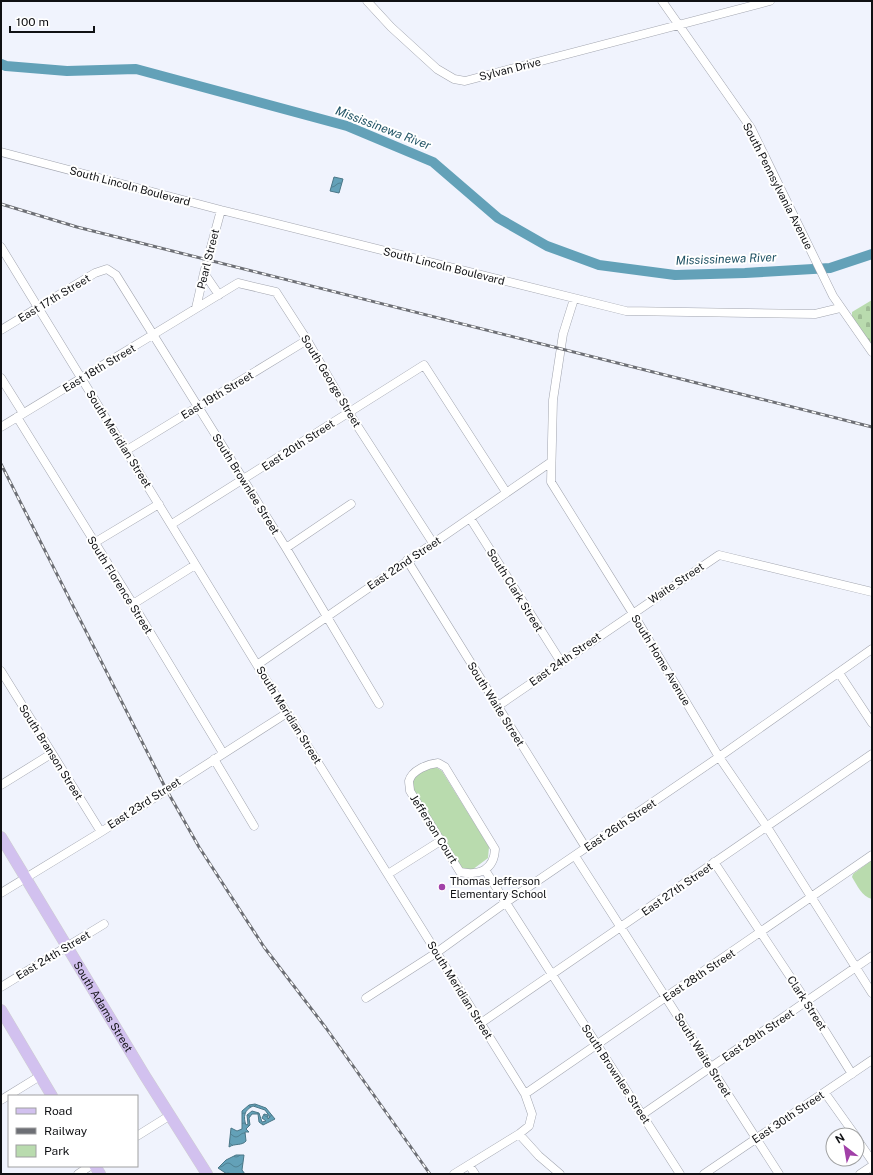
<svg xmlns="http://www.w3.org/2000/svg" width="873" height="1175" font-family="'Public Sans',sans-serif">
  <defs>
    <pattern id="cemetery-stones" width="16" height="16" patternUnits="userSpaceOnUse"><rect width="16" height="16" fill="#b9dbae"/><path d="M2 7V4a2 2 0 0 1 4 0v3zM10 15v-3a2 2 0 0 1 4 0v3z" fill="#9ebb95"/></pattern>
    <pattern id="water-waves" width="16" height="10" patternUnits="userSpaceOnUse"><rect width="16" height="10" fill="#63a1b8"/><path d="M0 5q4-4 8 0t8 0" fill="none" stroke="#508294"/></pattern>
  </defs>
  <rect width="100%" height="100%" fill="#f0f3fd"/>
  <path fill="url(#cemetery-stones)" d="M872,300v45l-20,-28v-5z"/>
  <path fill="#b9dbae" d="M434,766l8,5 47,76 -1,11 -16,12 -10,-2 -49,-79c-3,-15 9,-17 21,-23z
    M872,860v39c-10,-2 -15,-14 -20,-22l1,-3z"/>
  <path fill="url(#water-waves)" stroke="#4a7687" fill-rule="evenodd" d="M334,177l9,2 -4,14 -9,-2z
    M255,1104l11,4 9,11 -12,6 -4,-3 -1,-8h-6l-3,4 1,7 -4,4 3,3h-4l1,9c-4,5 -11,2 -17,6l2,-19 6,3 5,-2v-18l7,-6zM253,1106l12,4 5,7 -2,2v-4l-4,-1 -2,4 4,3 -4,1 -3,-9 -7,-2 -5,4 1,9 -2,1c-3,-8 -2,-15 7,-19z
    M236,1155h8l-2,15 3,4h-18l-9,-6 8,-8z"/>
  <g fill="none" stroke-linecap="round" stroke-linejoin="round">
    <path stroke="#63a1b8" stroke-width="10" d="M1,64l5,2 61,5 69,-2 211,57 86,36 65,56 49,28 52,19 76,10 70,-2 85,-5 42,-14"/>
    <defs>
      <path id="minor" d="M367,1l24,26 46,42 17,10 11,2 305,-80
        M662,1l89,127 82,168 39,56
        M1,152l220,58 405,101 189,3 25,-6
        M1,247l256,418 268,429 7,20 -3,12 -10,8 -65,40
        M204,273l15,22
        M574,299l-11,35 -10,66 -2,82 81,130 87,145 48,70 105,166
        M196,308l8,-35 17,-63
        M1,330l94,-57 12,-4 9,6 170,273 93,156
        M1,378l22,35
        M17,417l116,187 90,149
        M1,427l237,-144 38,9 31,48 42,73 84,130
        M127,450l180,-110
        M470,518l91,144
        M172,524l252,-159 82,127
        M94,543l65,-39
        M286,548l65,-44
        M407,560l179,288
        M133,604l62,-39
        M257,665l294,-203
        M1,671l100,161
        M839,673l33,50
        M498,706l221,-151 153,37
        M214,759l40,67
        M438,763l7,4 50,82c-1,21 -16,27 -35,23l-50,-81c0,-3 -1,-7 -1,-10 3,-11 19,-17 29,-18z
        M1,785l50,-31
        M575,856l204,318
        M714,862l93,140 45,72
        M485,870l195,304
        M388,874l54,-34
        M1,893l100,-61 186,-119
        M1,987l103,-63
        M366,998l70,-45 69,-50 214,-146 153,-108
        M481,1023l391,-269
        M825,1093l30,42
        M525,1094l347,-239
        M1,1100l39,-24
        M643,1114l229,-158
        M519,1134l20,22 21,18
        M137,1136l32,-20
        M857,1139l15,22
        M469,1165l6,9
        M78,1174l12,-8
        M704,1174l168,-114
        M860,1174l12,-8"/>
      <g id="major">
        <path id="s1" d="M1,837l144,239 62,98"/>
        <path d="M1,1010l51,86"/>
        <path d="M95,1166l5,8"/>
      </g>
    </defs>
    <use href="#minor" stroke="#a2a5af" stroke-width="9"/>
    <use href="#major" stroke="#cfcfd0" stroke-width="12"/>
    <use href="#minor" stroke="#fff" stroke-width="8"/>
    <use href="#major" stroke="#d2c1ef" stroke-width="11"/>
    <defs>
      <path id="rail" d="M1,204l76,23 795,200
        M1,464l165,325 33,58 65,100 62,81 104,146"/>
    </defs>
    <use href="#rail" stroke="#6d6f75" stroke-width="3"/>
    <use href="#rail" stroke="#fff" stroke-width="1.5" stroke-dasharray="4.5" stroke-linecap="butt"/>
  </g>
  <circle fill="#a140a8" stroke="#fff" stroke-width="1.5" cx="442" cy="887" r="4"/>
  <g text-anchor="middle" stroke-width="4" stroke-linejoin="round" paint-order="stroke">
    <g font-size="11" fill="#101114" stroke="#fff">
      <text transform="translate(510 69) rotate(-14)" y="4">Sylvan Drive</text>
      <text transform="translate(130 186) rotate(15)" y="4">South Lincoln Boulevard</text>
      <text transform="translate(778 186) rotate(63)" y="4">South Pennsylvania Avenue</text>
      <text transform="translate(208 259) rotate(-76)" y="4">Pearl Street</text>
      <text transform="translate(444 266) rotate(14)" y="4">South Lincoln Boulevard</text>
      <text transform="translate(54 298) rotate(-31)" y="4">East 17th Street</text>
      <text transform="translate(99 368) rotate(-31)" y="4">East 18th Street</text>
      <text transform="translate(331 381) rotate(59)" y="4">South George Street</text>
      <text transform="translate(217 395) rotate(-31)" y="4">East 19th Street</text>
      <text transform="translate(119 439) rotate(58)" y="4">South Meridian Street</text>
      <text transform="translate(298 445) rotate(-33)" y="4">East 20th Street</text>
      <text transform="translate(246 484) rotate(58)" y="4">South Brownlee Street</text>
      <text transform="translate(404 563) rotate(-34)" y="4">East 22nd Street</text>
      <text transform="translate(676 583) rotate(-34)" y="4">Waite Street</text>
      <text transform="translate(120 585) rotate(58)" y="4">South Florence Street</text>
      <text transform="translate(515 590) rotate(58)" y="4">South Clark Street</text>
      <text transform="translate(565 659) rotate(-35)" y="4">East 24th Street</text>
      <text transform="translate(661 660) rotate(59)" y="4">South Home Avenue</text>
      <text transform="translate(496 704) rotate(58)" y="4">South Waite Street</text>
      <text transform="translate(289 715) rotate(58)" y="4">South Meridian Street</text>
      <text transform="translate(51 752) rotate(58)" y="4">South Branson Street</text>
      <text transform="translate(144 803) rotate(-33)" y="4">East 23rd Street</text>
      <text transform="translate(620 825) rotate(-34)" y="4">East 26th Street</text>
      <text transform="translate(434 829) rotate(58)" y="4">Jefferson Court</text>
      <text transform="translate(677 889) rotate(-35)" y="4">East 27th Street</text>
      <text transform="translate(53 955) rotate(-31)" y="4">East 24th Street</text>
      <text transform="translate(699 975) rotate(-34)" y="4">East 28th Street</text>
      <text transform="translate(460 990) rotate(58)" y="4">South Meridian Street</text>
      <text transform="translate(807 1003) rotate(57)" y="4">Clark Street</text>
      <text dy="4" stroke="none"><textPath href="#s1" startOffset="198">South Adams Street</textPath></text>
      <text transform="translate(758 1035) rotate(-34)" y="4">East 29th Street</text>
      <text transform="translate(703 1055) rotate(58)" y="4">South Waite Street</text>
      <text transform="translate(616 1074) rotate(57)" y="4">South Brownlee Street</text>
      <text transform="translate(788 1117) rotate(-34)" y="4">East 30th Street</text>
    </g>
    <g font-size="11" fill="#101114" stroke="#fff" text-anchor="start">
      <text x="450" y="885">Thomas Jefferson<tspan x="450" dy="13">Elementary School</tspan></text>
    </g>
    <g font-size="12" font-style="italic" fill="#1e5163" stroke="#fff">
      <text transform="translate(383 128) rotate(21)" y="4">Mississinewa River</text>
      <text transform="translate(726 259) rotate(-2)" y="4">Mississinewa River</text>
    </g>
  </g>
  <rect width="873" height="1175" fill="none" stroke="#101114" stroke-width="4"/>
  <rect x="8" y="1095" width="130" height="72" fill="#ffffff" stroke="#9fa0a1"/>
  <rect x="16" y="1108" width="20" height="6" fill="#d2c1ef" stroke="#9fa0a1"/>
  <text x="44" y="1115" font-size="12" fill="#101114">Road</text>
  <rect x="16" y="1128" width="20" height="6" fill="#6d6f75" stroke="#9fa0a1"/>
  <text x="44" y="1135" font-size="12" fill="#101114">Railway</text>
  <rect x="16" y="1145" width="20" height="12" fill="#b9dbae" stroke="#9fa0a1"/>
  <text x="44" y="1155" font-size="12" fill="#101114">Park</text>
  <g transform="translate(845 1147) rotate(329)"><circle r="19" fill="#ffffff" stroke="#9fa0a1"/>
  <path d="M0-3L7 15L0 10L-7 15Z" fill="#a140a8"/>
  <text y="-6" font-size="11" font-weight="bold" text-anchor="middle" fill="#101114">N</text>
  </g>
  <path d="M10 26v6h84v-6" fill="none" stroke="#101114" stroke-width="2"/>
  <text x="16" y="26" font-size="12" fill="#101114" stroke="#ffffff" stroke-width="3" paint-order="stroke">100 m</text>
</svg>
